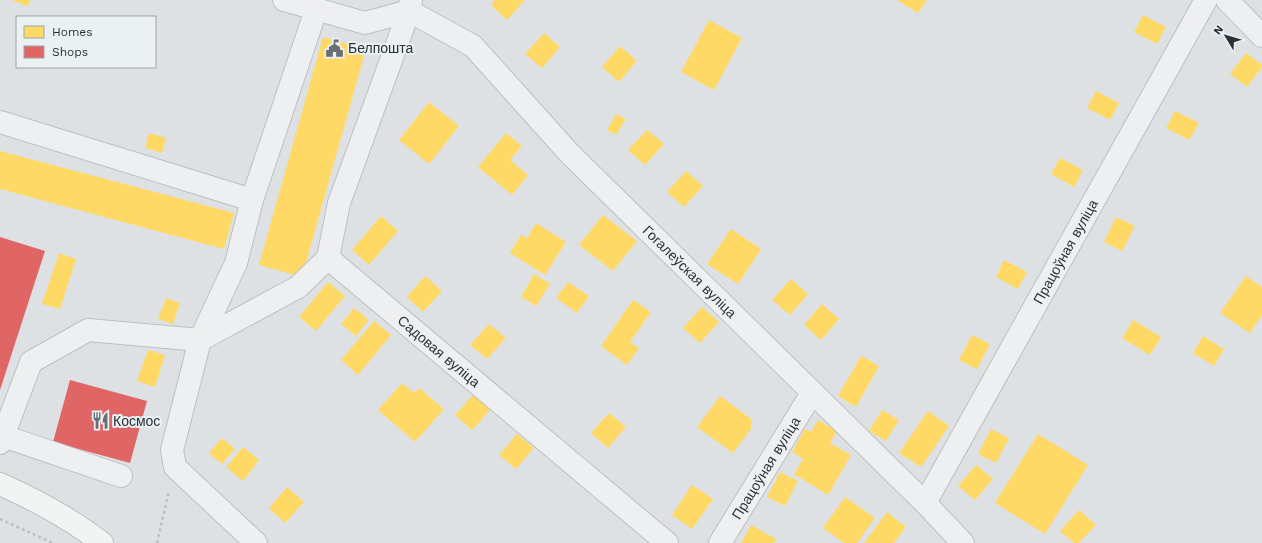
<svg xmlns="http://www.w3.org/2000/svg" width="1262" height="543" font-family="'Work Sans',sans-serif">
  <rect width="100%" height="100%" fill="#dee1e3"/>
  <path fill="#ffd966" d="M11,0h19l-2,6z
    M495,0h30l-18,20 -16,-15z
    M897,0h30l-9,13z
    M1143,15l23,12 -9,17 -23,-12z
    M709,20l33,18 -28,52 -33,-18z
    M544,33l16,14 -18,21 -17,-14z
    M323,37l43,12 -64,228 -43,-12z
    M620,46l17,15 -18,21 -17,-15z
    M1246,53l16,12v2l-15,20 -17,-13z
    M1096,91l23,12 -9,17 -23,-12z
    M429,102l30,24 -30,38 -30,-24z
    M1175,111l24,12 -10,17 -23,-12z
    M616,114l10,5 -10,16 -9,-5z
    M647,130l17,14 -19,21 -17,-15z
    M149,133l17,5 -4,15 -17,-5z
    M506,133l16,13 -12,14 18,15 -16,20 -34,-28z
    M0,151l234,62 -10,36 -224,-60z
    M1060,158l23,12 -9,17 -23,-13z
    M686,171l17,15 -19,21 -17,-15z
    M603,215l34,26 -24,30 -34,-26z
    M381,216l17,15 -29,34 -17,-15z
    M1116,217l19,9 -13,25 -18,-9z
    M536,223l30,19 -21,33 -35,-22 11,-18 6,3z
    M731,229l30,20 -23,35 -31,-20z
    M59,253l17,6 -16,50 -18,-5z
    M1004,260l23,12 -9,17 -22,-12z
    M534,274l16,10 -14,22 -15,-9z
    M425,276l17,15 -19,21 -16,-15z
    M1246,276l16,11v28l-12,18 -30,-20z
    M791,279l17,15 -18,21 -18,-15z
    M328,282l17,14 -29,35 -17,-14z
    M568,282l21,14 -12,17 -21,-15z
    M166,298l14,5 -7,21 -15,-5z
    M633,300l18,12 -21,30 9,6 -12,17 -26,-19z
    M822,304l17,15 -18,21 -17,-15z
    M702,307l17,15 -19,21 -17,-15z
    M354,308l15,12 -13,16 -15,-12z
    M1133,320l28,17 -11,18 -28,-17z
    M374,321l17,14 -33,40 -17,-15z
    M489,324l17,14 -19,21 -17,-14z
    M972,335l18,9 -13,25 -18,-9z
    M1203,336l21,13 -10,17 -21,-13z
    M148,350l17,5 -10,32 -18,-6z
    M861,356l18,10 -23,41 -18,-11z
    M402,383l12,10 5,-5 25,21 -29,33 -37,-32z
    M474,394l17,15 -19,21 -17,-15z
    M720,396l31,23v10l-18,24 -36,-26z
    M882,410l17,10 -13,21 -17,-10z
    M928,411l21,15 -28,41 -22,-14z
    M609,413l17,14 -18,21 -17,-15z
    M818,420l19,11 -7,12 21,12 -23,40 -34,-21 9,-15 -11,-7 13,-23 6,3z
    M991,429l18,9 -13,25 -18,-9z
    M517,434l17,14 -18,21 -17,-14z
    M1038,434l50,31 -43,69 -50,-31z
    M222,438l13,11 -13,15 -13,-11z
    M243,447l16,13 -16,21 -17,-14z
    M976,465l17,14 -18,21 -17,-14z
    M780,472l18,9 -13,25 -18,-9z
    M692,485l21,14 -21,30 -20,-14z
    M287,487l17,15 -19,21 -16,-15z
    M845,497l30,21 -18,25h-13l-21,-15z
    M1079,510l17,15 -17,18h-5l-14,-12z
    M887,512l19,15 -12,16h-30z
    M751,525l25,14 -2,4h-33z"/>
  <path fill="#e06666" d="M0,237l45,14 -45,139z
    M70,380l77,21 -17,62 -77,-21z"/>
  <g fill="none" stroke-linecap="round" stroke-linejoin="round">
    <defs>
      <g id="minor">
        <path d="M284,0l81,23 44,-12"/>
        <path d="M1227,0l35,36"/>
        <path id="s1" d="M409,11l64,35 97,108 355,349 38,40"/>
        <path d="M0,122l252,78 -16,63 -36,77 -28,110 3,17 81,76"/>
        <path d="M252,200l64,-190"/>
        <path d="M328,258l11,-55 70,-192 2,-11"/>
        <path id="s2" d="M200,340l98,-53 30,-29 339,285"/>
        <path d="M3,436l28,-74 57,-32 112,10"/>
        <path d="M0,443l3,-7 118,40"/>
        <path id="s3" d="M925,503l281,-503"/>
        <path id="s4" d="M720,543l92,-150"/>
      </g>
      <path id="major" d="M0,484c36,16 71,35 102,59"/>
    </defs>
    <use href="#minor" stroke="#bcbfc1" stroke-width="24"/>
    <use href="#major" stroke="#bbbec0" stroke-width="24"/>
    <path stroke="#bcc0c2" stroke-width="2.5" stroke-dasharray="3 3" stroke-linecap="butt" d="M0,519l53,24
      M157,543l12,-52"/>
    <use href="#minor" stroke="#eeeff0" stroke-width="22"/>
    <use href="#major" stroke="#f2f4f4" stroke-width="22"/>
  </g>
  <defs>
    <symbol id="civic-bare" viewBox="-9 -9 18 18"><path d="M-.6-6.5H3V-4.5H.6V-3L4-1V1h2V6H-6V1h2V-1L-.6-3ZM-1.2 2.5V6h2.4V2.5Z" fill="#686f74" stroke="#ebf0f3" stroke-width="2.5" paint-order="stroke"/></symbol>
    <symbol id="restaurant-bare" viewBox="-9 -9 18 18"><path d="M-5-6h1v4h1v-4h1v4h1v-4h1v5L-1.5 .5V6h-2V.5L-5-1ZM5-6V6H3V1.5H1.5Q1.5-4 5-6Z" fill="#686f74" stroke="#ebf0f3" stroke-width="2.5" paint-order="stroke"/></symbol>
  </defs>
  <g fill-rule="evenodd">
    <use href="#civic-bare" x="322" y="36" width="25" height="25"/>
    <use href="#restaurant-bare" x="88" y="408" width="25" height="25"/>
  </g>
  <g text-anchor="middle" stroke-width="4" stroke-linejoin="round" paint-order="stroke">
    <g font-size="14" fill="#283139" stroke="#ebf0f3" text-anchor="start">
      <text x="348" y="53">Белпошта</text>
      <text x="113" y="426">Космос</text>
    </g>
    <g font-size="14" fill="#283139" stroke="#ebf0f3">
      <text dy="5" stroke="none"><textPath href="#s3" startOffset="288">Працоўная вуліца</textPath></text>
      <text dy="5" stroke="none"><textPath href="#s1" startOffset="386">Гогалеўская вуліца</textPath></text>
      <text dy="5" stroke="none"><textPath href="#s2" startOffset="298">Садовая вуліца</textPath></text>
      <text dy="5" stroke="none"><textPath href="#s4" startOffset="88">Працоўная вуліца</textPath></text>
    </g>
  </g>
  <rect x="16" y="16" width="140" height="52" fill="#ebf0f3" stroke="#9da4a9"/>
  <rect x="24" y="26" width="20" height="12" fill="#ffd966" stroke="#9da4a9"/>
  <text x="52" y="36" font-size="12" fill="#283139">Homes</text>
  <rect x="24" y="46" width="20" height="12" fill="#e06666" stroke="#9da4a9"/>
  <text x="52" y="56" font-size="12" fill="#283139">Shops</text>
  <g transform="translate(1226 36) rotate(308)" stroke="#ebf0f3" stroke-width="3" paint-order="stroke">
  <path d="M0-3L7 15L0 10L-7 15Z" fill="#283139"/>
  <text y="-6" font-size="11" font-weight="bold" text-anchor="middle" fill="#283139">N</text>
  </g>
</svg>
